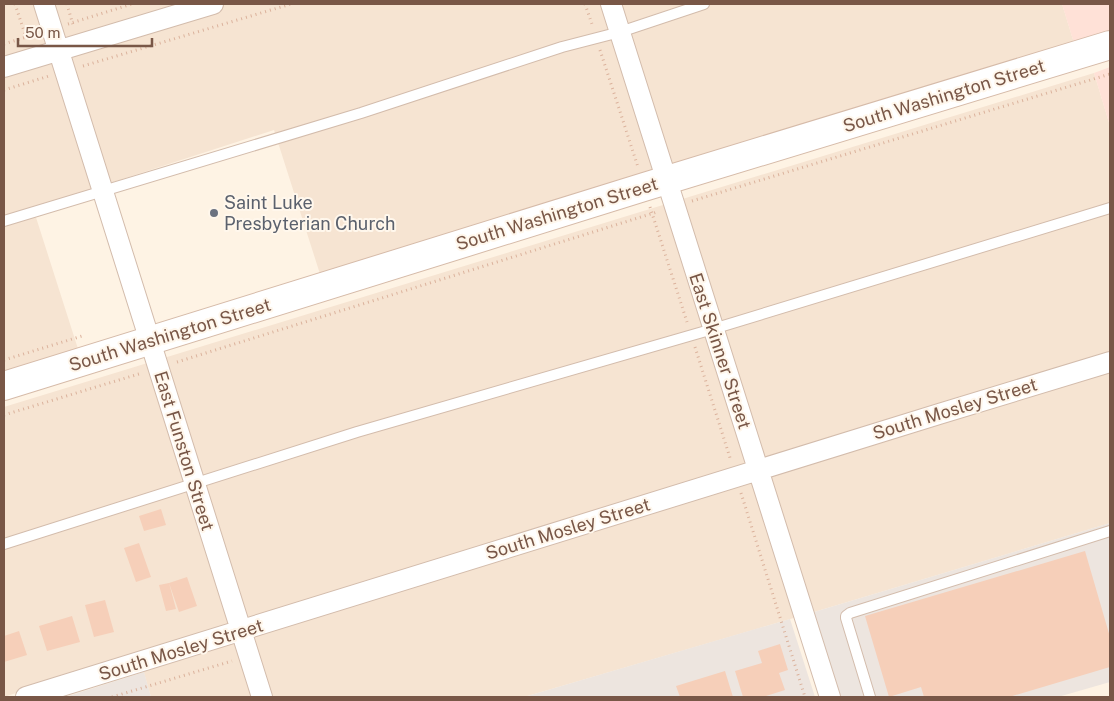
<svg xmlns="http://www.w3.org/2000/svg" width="1114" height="701" font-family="'Public Sans',sans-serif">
  <rect width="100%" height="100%" fill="#fef3e4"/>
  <path fill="#f6e4d2" d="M4,4h1058l12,39 -754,231 -46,-144 -241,78 46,144 -75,22z
    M1094,73l16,53v397l-296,89 -290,85h-373l-13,-45 -134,45v-290z"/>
  <path fill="#ffe1d7" d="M1062,4h48v28l-36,11z
    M1110,67v59l-16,-53z"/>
  <path fill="#ede5df" d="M1110,523v159l-52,15h-217l-27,-85z
    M790,619l25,78h-291z
    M144,672l7,25h-86z"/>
  <path fill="#f6cfb9" d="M161,509l5,16 -22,6 -5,-15z
    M139,543l12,34 -15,5 -12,-34z
    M1085,551l25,86v30l-101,30h-85l-3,-10 -32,10 -24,-81z
    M187,577l10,29 -18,6 -10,-29z
    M169,583l7,26 -10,2 -7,-26z
    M105,600l9,32 -20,5 -9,-32z
    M72,616l8,26 -33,9 -8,-25z
    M19,631l8,24 -23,7v-26z
    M780,644l8,26 -9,3 6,17 -19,6v1h-23l-8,-26 27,-8 -4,-12z
    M725,671l8,26h-53l-4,-11z"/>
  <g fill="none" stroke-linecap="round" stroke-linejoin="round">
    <defs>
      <path id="lane" d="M4,221l357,-108 201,-66 58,-15 84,-28
        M4,544l353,-112 356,-103 397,-121
        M870,697l-24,-79v-2l4,-3 260,-82"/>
      <path id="street" d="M44,4l218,693
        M611,4l219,693
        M4,67l209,-63
        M26,697l913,-283 171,-52"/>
      <path id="secondary" d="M4,386l640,-199 466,-142"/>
    </defs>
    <use href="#lane" stroke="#d3bcac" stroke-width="12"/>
    <use href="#street" stroke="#d3bcac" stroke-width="22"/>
    <use href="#secondary" stroke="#d6bba9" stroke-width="30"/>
    <path stroke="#dbb29c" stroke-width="3" stroke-dasharray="1 4" stroke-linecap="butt" d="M15,4l11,33
      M67,4l6,21
      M585,4l8,23
      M68,24l64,-20
      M4,44l32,-10
      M600,50l38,117
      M83,66l208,-62
      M4,90l45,-14
      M692,201l418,-127
      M650,207l37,115
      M695,347l36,114
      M4,360l78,-24
      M177,362l480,-150
      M4,415l138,-42
      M741,493l64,204
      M112,697l120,-36"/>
    <use href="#lane" stroke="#fff" stroke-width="10"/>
    <use href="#street" stroke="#fff" stroke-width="20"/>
    <use href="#secondary" stroke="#fff" stroke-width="28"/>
  </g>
  <circle fill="#6b7280" stroke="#fff7ec" stroke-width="2" cx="214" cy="213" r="5"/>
  <g text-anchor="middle" stroke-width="4" stroke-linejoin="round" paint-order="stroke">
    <g font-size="18" fill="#795747" stroke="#fff7ec">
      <text transform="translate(944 96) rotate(-17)" y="6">South Washington Street</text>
      <text transform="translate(557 214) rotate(-17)" y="6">South Washington Street</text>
      <text transform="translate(170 335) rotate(-17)" y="6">South Washington Street</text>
      <text transform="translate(720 351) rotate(72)" y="6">East Skinner Street</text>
      <text transform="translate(955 409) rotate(-17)" y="6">South Mosley Street</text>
      <text transform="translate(184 451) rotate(73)" y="6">East Funston Street</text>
      <text transform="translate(568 529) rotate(-17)" y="6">South Mosley Street</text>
      <text transform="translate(181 650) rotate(-17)" y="6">South Mosley Street</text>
    </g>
    <g font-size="18" fill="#5b616d" stroke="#fff7ec" text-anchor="start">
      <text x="224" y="209">Saint Luke<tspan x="224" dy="21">Presbyterian Church</tspan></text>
    </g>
  </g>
  <rect width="1114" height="701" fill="none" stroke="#795747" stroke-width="10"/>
  <path d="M18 38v8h134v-8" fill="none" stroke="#795747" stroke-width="2.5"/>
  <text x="25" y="38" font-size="15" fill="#795747" stroke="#fff7ec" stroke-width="4" paint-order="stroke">50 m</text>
</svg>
